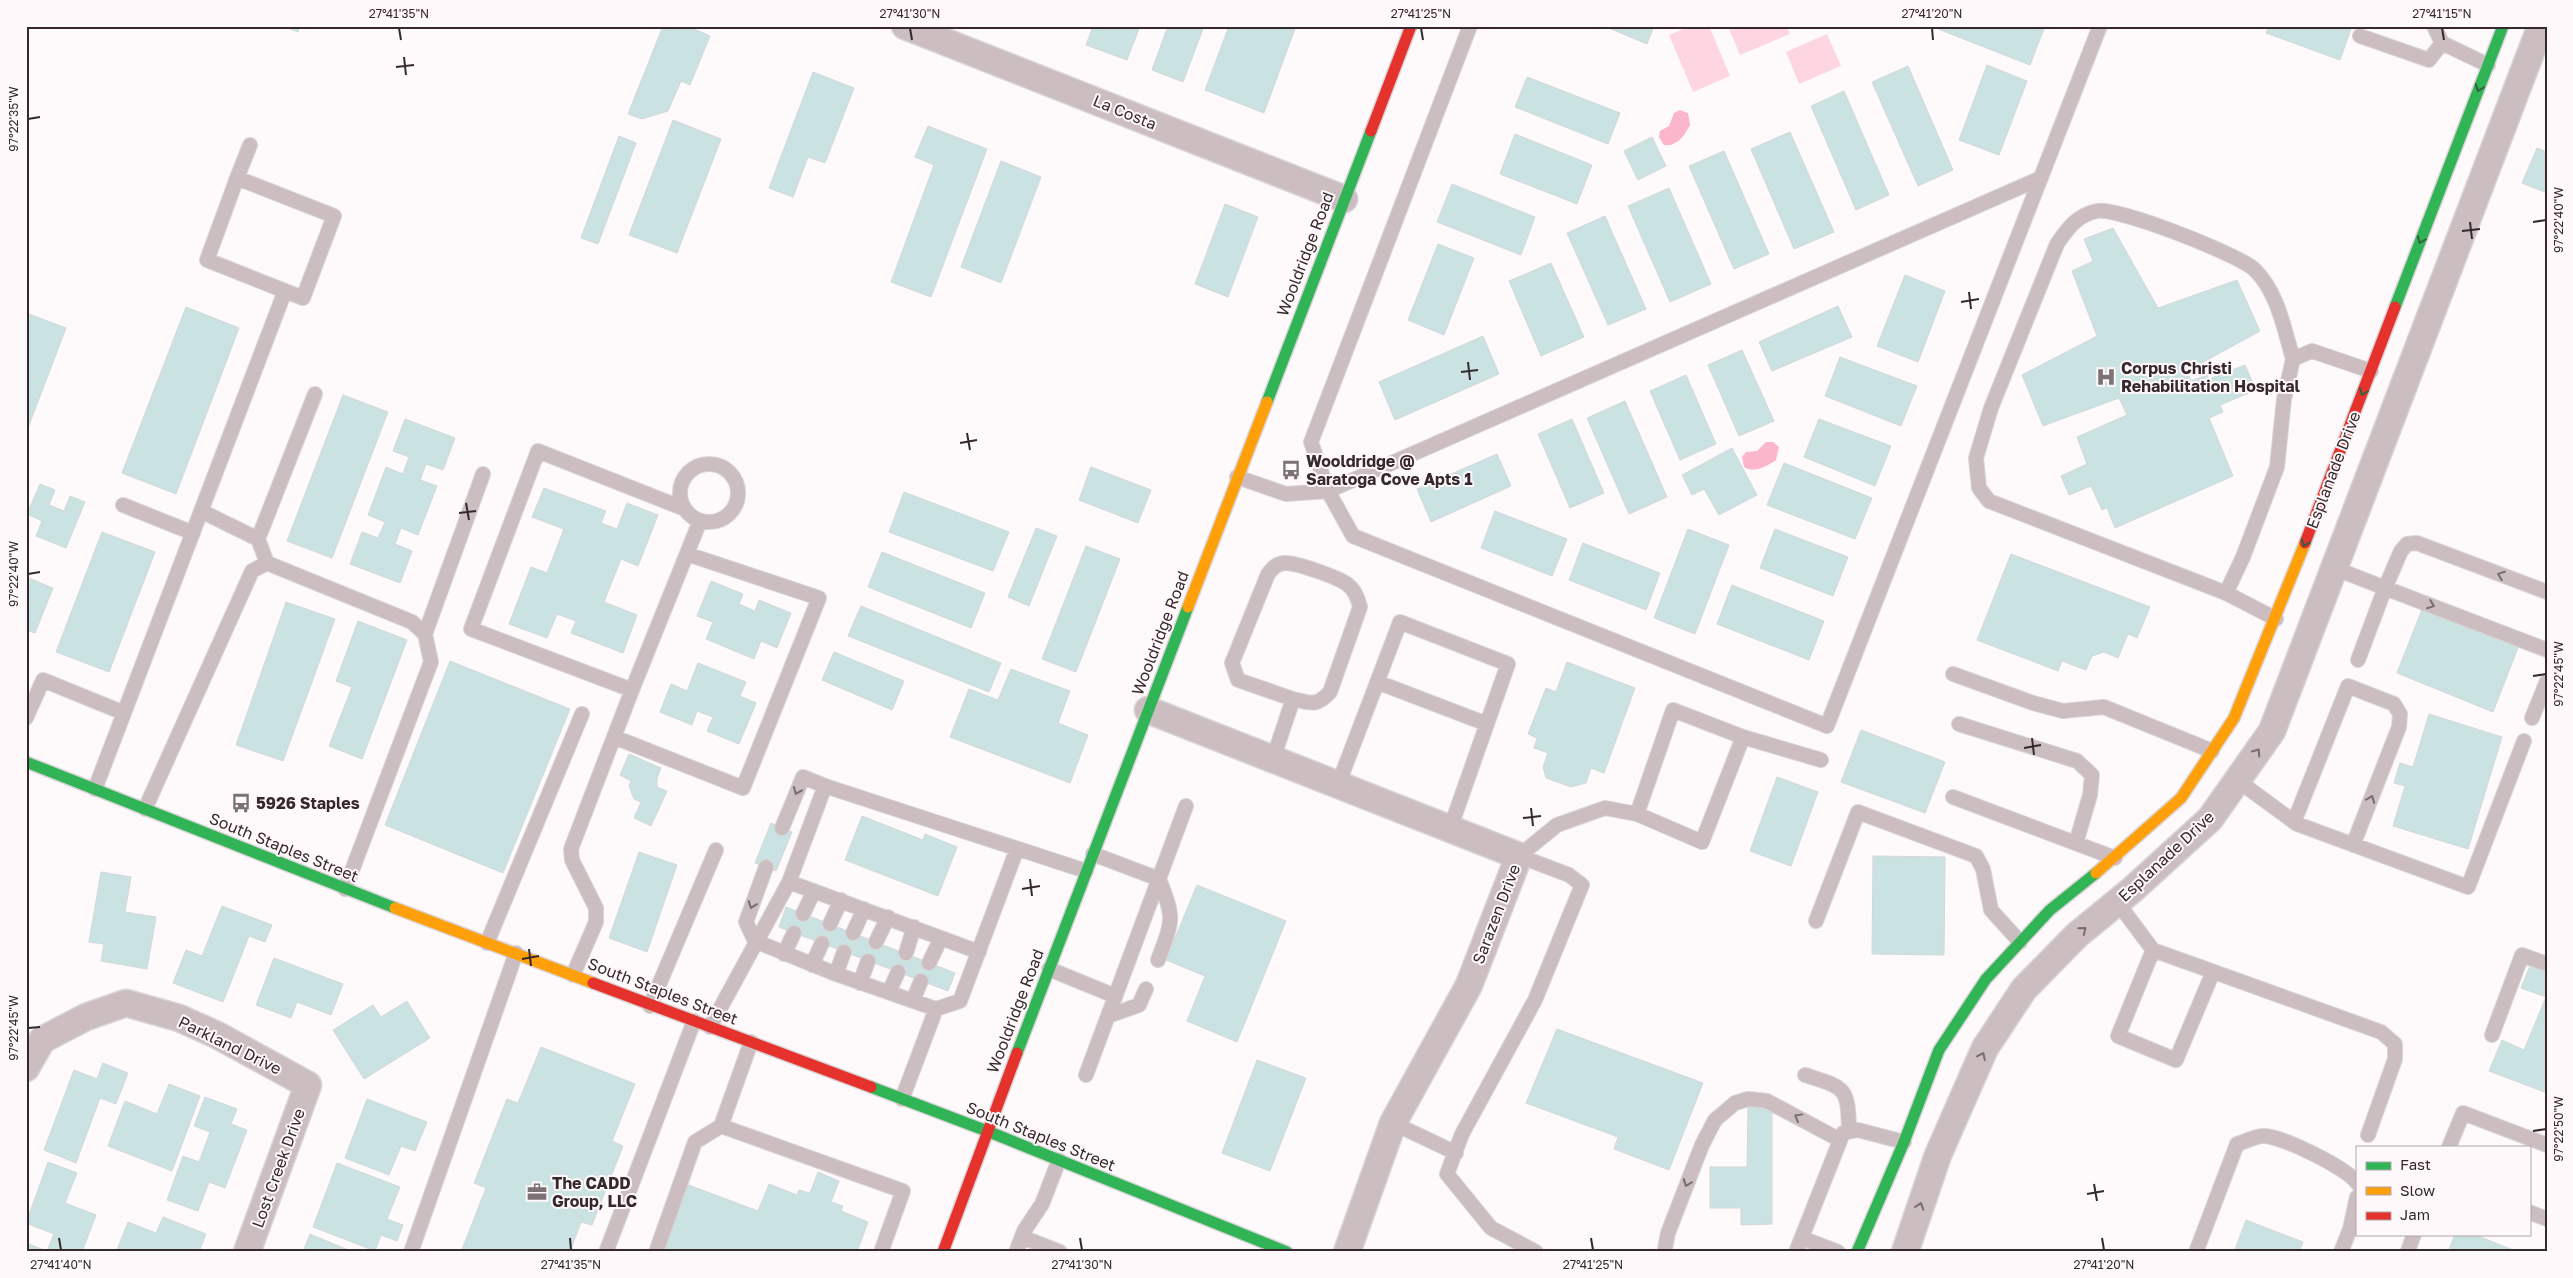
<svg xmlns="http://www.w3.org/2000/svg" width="2573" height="1278" font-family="'Golos Text',sans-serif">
  <rect width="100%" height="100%" fill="#fef9fb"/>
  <path fill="#fdd6e1" d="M1690,26h19l21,50 -37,16 -24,-57z
    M1728,26h59l3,8 -50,21z
    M1827,34l14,32 -42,18 -13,-32z"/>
  <path fill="#fcb6cb" d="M1680,110l8,3 2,12c-5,10 -13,22 -26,20l-5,-8 1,-6 9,-5 5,-13z
    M1766,442h7l6,5 -3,13c-9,6 -22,14 -32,7l-2,-10 4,-5 11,-1z"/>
  <path fill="#cae2e2" stroke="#d3d8d8" d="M283,26h17l-2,6z
    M663,26h24l23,10 -20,49 -9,-4 -13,30 -26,8 -14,-5z
    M1093,26h47l-13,34 -41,-15z
    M1168,26h36l-21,56 -31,-12z
    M1296,26l-32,87 -59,-23 24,-64z
    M1604,26h50l-7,18z
    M1939,26h106l-15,39 -92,-36z
    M2269,26h83l-12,34 -74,-27z
    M1987,65l40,16 -28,74 -40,-15z
    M1908,66l45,104 -35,16 -46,-104z
    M813,72l41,16 -29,75 -17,-6 -15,40 -24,-9z
    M1527,77l93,36 -12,31 -93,-37z
    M1844,91l45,104 -33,15 -45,-104z
    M673,120l48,19 -44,114 -48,-18z
    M928,126l59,23 -56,148 -40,-15 43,-117 -19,-8z
    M1790,132l44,100 -40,17 -43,-100z
    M1515,134l77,31 -15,39 -77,-30z
    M619,136l17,7 -38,101 -17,-6z
    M1652,137l14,29 -28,14 -14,-29z
    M2537,148l10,4v41l-25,-10z
    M1724,151l45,103 -35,15 -45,-103z
    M1001,161l40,16 -40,106 -40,-16z
    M1452,184l83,33 -14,38 -84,-33z
    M1669,188l42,96 -41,18 -42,-96z
    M1225,204l33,13 -30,80 -33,-13z
    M1605,216l41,93 -38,16 -41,-92z
    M2113,228l45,80 79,-28 23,51 -73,40 4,10 16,-6 2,4 36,-14 11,25 -36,15 3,7 -14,6 24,58 -118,52 -8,-20 -5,2 -11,-24 -22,9 -8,-19 26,-12 -10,-27 50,-22 -8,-17 -76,28 -21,-51 75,-39 -25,-65 21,-10 -9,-22z
    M1438,244l36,14 -30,77 -36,-15z
    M1551,263l33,74 -43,19 -32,-75z
    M1905,275l40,16 -27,71 -41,-16z
    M1838,306l14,31 -80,34 -13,-29z
    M186,307l53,21 -63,166 -54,-21z
    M26,313l40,15 -40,105z
    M1483,336l16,38 -104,46 -16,-38z
    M1742,350l32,71 -35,15 -31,-71z
    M1840,357l77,29 -16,40 -76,-30z
    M1686,375l30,69 -36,16 -30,-69z
    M343,395l45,17 -56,146 -45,-17z
    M1625,401l42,96 -38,17 -42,-96z
    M405,419l50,19 -12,32 -17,-6 -6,16 17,6 -19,49 -17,-7 -6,16 17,7 -12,32 -50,-19 12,-32 16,6 7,-16 -17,-7 18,-48 17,7 6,-17 -16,-6z
    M1572,419l32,74 -34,15 -32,-74z
    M1819,419l72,27 -16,40 -71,-29z
    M1732,448l25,47 -38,20 -15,-26 -12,6 -10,-20z
    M1497,454l14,32 -80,36 -14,-33z
    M1784,463l88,35 -17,41 -88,-34z
    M1091,467l60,23 -13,33 -59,-23z
    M40,484l15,6 -6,15 15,6 6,-15 15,6 -19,46 -30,-12 6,-15 -15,-7z
    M544,488l62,23 -5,12 16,6 10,-26 31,12 -20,51 -17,-7 -17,43 33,13 -14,38 -52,-20 5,-12 -19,-7 -10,24 -38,-14 22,-57 16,6 17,-44 -32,-12z
    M904,492l105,40 -16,39 -104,-39z
    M1495,511l72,28 -15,37 -71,-28z
    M1036,528l21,8 -28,70 -21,-9z
    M1688,529l41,16 -34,89 -41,-16z
    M1775,529l73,28 -15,39 -73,-28z
    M102,532l53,20 -46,120 -53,-20z
    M1583,543l77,30 -14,37 -77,-30z
    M1086,546l34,13 -44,113 -34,-13z
    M882,552l103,41 -14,35 -103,-41z
    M2011,554l139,53 -13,31 -9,-4 -10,24 -14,-6 -12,4 -6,14 -24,-9 -4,10 -81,-31z
    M26,577l27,11 -18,45 -9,-3z
    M711,581l32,13 -4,10 16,7 4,-11 32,13 -14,35 -16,-7 -7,18 -48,-20 7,-17 -16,-6z
    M1732,585l92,36 -15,39 -92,-36z
    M286,602l49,17 -52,142 -47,-16z
    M861,606l140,57 -12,29 -141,-56z
    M2423,607l96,38 -26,67 -96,-39z
    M358,621l49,19 -45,119 -33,-13 23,-59 -16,-6z
    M834,652l70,29 -12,29 -70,-30z
    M450,661l120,48 -67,164 -118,-48z
    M1567,662l68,26 -31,85 -13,-5 -5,15 -15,4 -25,-9 -3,-11 5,-14 -14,-5 3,-10 -9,-4 18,-46 10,4z
    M698,663l48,19 -6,14 16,7 -17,41 -32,-13 6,-14 -16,-6 -5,14 -32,-13 11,-28 16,7z
    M1011,669l59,22 -12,32 30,12 -18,48 -120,-46 19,-48 29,11z
    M2429,714l73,23 -34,112 -75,-23 12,-40 -11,-3 6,-20 13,4z
    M1861,730l84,32 -20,51 -84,-31z
    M629,754l32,14 -4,10v9l10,4 -16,35 -17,-8 7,-16 -7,-3 -5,-13 2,-5 -11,-6z
    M1777,777l41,15 -27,74 -41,-15z
    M862,816l61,24 2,-6 32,13 -19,49 -93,-36z
    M771,823l21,9 -16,39 -21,-8z
    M639,852l38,13 -30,87 -38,-14z
    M1873,856l72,1 -1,98 -72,-1z
    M101,872l30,5 -6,35 31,5 -9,52 -46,-8 3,-17 -15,-2z
    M1197,885l89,36 -49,121 -50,-21 18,-45 -39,-16z
    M222,906l50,19 -7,17 -16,-6 -26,66 -50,-19 13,-33 16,6z
    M786,907l169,66 -7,18 -169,-64z
    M274,958l69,26 -12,31 -34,-13 -6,16 -35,-13z
    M2530,966l17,7v120l-58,-22 13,-31 22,10 22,-53 -25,-9z
    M407,1001l23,37 -66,41 -31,-49 40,-25 8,12z
    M1557,1029l146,54 -34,87 -55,-21 4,-12 -92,-34z
    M541,1047l94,37 -23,57 11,5 -31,79 -11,-3 -11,30h-109l25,-64 -12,-5 33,-84 11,4z
    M1257,1060l49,18 -36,93 -48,-18z
    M103,1063l25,10 -12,31 -16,-6 -24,65 -32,-13 30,-80 23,9z
    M169,1084l31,12 -28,75 -64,-25 17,-45 32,13z
    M205,1097l32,12 -6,15 16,6 -22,58 -16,-6 -11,29 -31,-11 16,-44 16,6 11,-30 -16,-6z
    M367,1099l60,23 -12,29 -14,-5 -12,29 -44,-17z
    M1748,1107h24v117l-31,1v-17h-31v-41h37z
    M48,1162l29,11 -12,30 31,12 -14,37h-25l-9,-4 6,-14 -28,-11z
    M337,1163l63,24 -13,32 16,6 -6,16 -16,-6 -6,16 -62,-24z
    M818,1172l21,9 -8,21 12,4 -2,5 27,11 -11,30h-197l26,-68 72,27 11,-27 28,11 2,-5 11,3z
    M163,1217l43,17 -7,18h-83l12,-30 28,11z
    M2246,1220l57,22 -4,10h-65z
    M310,1234l43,18h-50z
    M2455,1234h18l45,18h-70z
    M26,1243l23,9h-23z"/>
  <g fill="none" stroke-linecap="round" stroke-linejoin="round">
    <defs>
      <path id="lane" d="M1470,26l-159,416 17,49 25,45 474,190 273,-700
        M2434,26l8,17 46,22
        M2360,36l69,24 13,-17
        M237,178l13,-33
        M680 493a29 29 0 1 1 58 0a29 29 0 1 1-58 0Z
        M1237,477l49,17 42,-3 713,-313
        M123,505l70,28
        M201,511l57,28 9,24
        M258,539l57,-145
        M2334,568l51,20 -27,72
        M2547,592l-130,-49 -10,1 -6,7 -16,37 162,62
        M2226,593l-237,-92 -10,-13 -3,-30 15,-50 66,-164c11,-16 20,-29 40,-33 21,-4 140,43 157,58 24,23 30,60 39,90
        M2276,619l-50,-26 17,-36 34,-90 7,-68 9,-40 19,-8 59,20
        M425,634l58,-160
        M1953,674l80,29 30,8 41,-4 108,44
        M1377,682l110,42
        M632,690l68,-169
        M26,718l17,-38 81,33
        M2532,718l15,-37
        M1959,724l118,37 15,14 -2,20 -14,48
        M614,737l129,51 76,-190 -132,-44
        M1743,737l78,23
        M1273,759l20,-60c18,4 23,8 37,-7l30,-85c-2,-9 -5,-17 -13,-23 -10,-7 -52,-22 -63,-21 -8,1 -11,5 -16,11l-36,89 6,17 55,19
        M2237,780l60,44 171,63 56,-146
        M1338,785l62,-163 108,42 -58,165
        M95,789l190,-498 -78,-31 30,-82 97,38 -31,82 -18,-7
        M1953,797l162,61
        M145,809l107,-238 15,-8 145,59 13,12 6,28 -86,227
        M2294,822l54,-136 46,18 6,10 -1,13 -46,118
        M782,828l21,-51 22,9
        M1093,854l66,25c16,40 14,41 -1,81
        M1519,856l50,19 13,10 -47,115 -73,134 -15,40 44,54 45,24
        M1519,856l38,-31 48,-17 32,6 36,-104 70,27 -41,105 -65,-28
        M766,867l-20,55 9,19 81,33 100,35
        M789,882l190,70
        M2117,902l36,48 228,82 14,12v15l-27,76
        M803,914l11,-23
        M1816,921l42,-109 118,44 7,13 8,41 29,32
        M830,924l11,-24
        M853,933l11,-24
        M876,942l12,-25
        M487,943l95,-229
        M2153,950l-35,86 58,24 37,-88
        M906,953l8,-26
        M784,954l10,-21
        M929,963l12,-25
        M812,965l10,-22
        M1049,969l66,27
        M836,974l8,-22
        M573,975l23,-53v-14l-24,-48 -1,-11 61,-159 -161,-61 67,-178 147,58
        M860,983l8,-22
        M889,992l9,-20
        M913,1000l8,-19
        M650,1006l66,-156
        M1108,1016l31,-11 7,-16
        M710,1027l79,-145 36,-96 261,85
        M2492,1035l30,-80 25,9
        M751,1042l-30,84 182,65 -22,61
        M1086,1075l100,-269
        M1805,1075c41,13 43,12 44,56
        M902,1099l34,-90 24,-8 57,-152
        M1393,1123l63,30
        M2449,1147l14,-34 84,32
        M2529,1212l18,7
        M1022,1237l38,15
        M1802,1238l36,14
        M1665,1249l3,-16 34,-88 13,-25 20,-17 13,-4 19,2 73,39
        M2408,1251l6,-17
        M411,1252l105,-299
        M606,1252l88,-231
        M656,1252l39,-110 26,-16
        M1016,1252l8,-21 18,-27 17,-44
        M1796,1252l47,-119 15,-3 46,12
        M2196,1252l41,-108c8,-2 18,-8 26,-8 17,-1 86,33 94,47
        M2341,1252l9,-23 7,-32"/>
      <path id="street" d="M905,26l439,173
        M1148,710l371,146 -50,129 -76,138 -46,129
        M26,1068l16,-28 44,-23 40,-14 53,15 38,17 91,50 -61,167
        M1905,1252l33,-97 47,-107 39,-59 53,-54 55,-45 78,-71 62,-88 269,-705"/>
      <path id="fast" d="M2395,307l108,-281
        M1267,402l104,-271
        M26,762l369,146
        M1017,1053l171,-446
        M871,1087l116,44 300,121
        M1857,1252l47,-110 35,-92 47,-71 64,-69 46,-37"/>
      <path id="slow" d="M1188,607l79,-205
        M2096,873l85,-75 53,-80 71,-175
        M395,908l198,75"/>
      <path id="jam" d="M1371,131l40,-105
        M2305,543l90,-236
        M593,983l278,104
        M943,1252l74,-199"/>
    </defs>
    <use href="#lane" stroke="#d9d4d6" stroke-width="16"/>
    <use href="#street" stroke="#d9d4d6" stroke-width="29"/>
    <use href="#fast" stroke="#d9d4d6" stroke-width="14"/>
    <use href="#slow" stroke="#d9d4d6" stroke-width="14"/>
    <use href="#jam" stroke="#d9d4d6" stroke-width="14"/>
    <use href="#lane" stroke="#cbbdc0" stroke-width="14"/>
    <use href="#street" stroke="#cbbdc0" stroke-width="26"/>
    <use href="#fast" stroke="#30b455" stroke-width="11"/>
    <use href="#slow" stroke="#ff9f0a" stroke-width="11"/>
    <use href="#jam" stroke="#e5322d" stroke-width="11"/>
  </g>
  <defs><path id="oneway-chevron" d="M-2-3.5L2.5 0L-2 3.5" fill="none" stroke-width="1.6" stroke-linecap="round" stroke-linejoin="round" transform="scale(1.25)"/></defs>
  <g stroke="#34613d">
    <use href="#oneway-chevron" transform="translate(2479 88) rotate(111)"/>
    <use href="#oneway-chevron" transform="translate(2421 240) rotate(111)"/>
    <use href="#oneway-chevron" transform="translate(2363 392) rotate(111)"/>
    <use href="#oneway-chevron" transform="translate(2305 543) rotate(111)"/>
  </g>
  <g stroke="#796c6f">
    <use href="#oneway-chevron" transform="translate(2501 575) rotate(-159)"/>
    <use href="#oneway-chevron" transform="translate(2431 605) rotate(21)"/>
    <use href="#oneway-chevron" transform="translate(2257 752) rotate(-55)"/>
    <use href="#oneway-chevron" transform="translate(797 791) rotate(112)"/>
    <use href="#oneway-chevron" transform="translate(2371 799) rotate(-69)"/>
    <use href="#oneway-chevron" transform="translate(752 905) rotate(110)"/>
    <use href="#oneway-chevron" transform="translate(2083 930) rotate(-39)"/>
    <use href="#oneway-chevron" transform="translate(1982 1056) rotate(-65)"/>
    <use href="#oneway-chevron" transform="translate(1798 1117) rotate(-151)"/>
    <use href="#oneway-chevron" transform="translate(1687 1183) rotate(111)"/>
    <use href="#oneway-chevron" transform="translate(1920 1206) rotate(-71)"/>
  </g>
  <path fill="none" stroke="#36292d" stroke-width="2" d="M399,28l2,12M910,28l2,12M1421,28l2,12M1932,28l1,12M2442,28l2,12M404,57l2,18M396,67l18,-2M28,119l12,-2M2470,222l2,17M2533,222l13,-2M2462,231l18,-2M1969,292l2,17M1961,302l18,-3M1468,362l2,18M1461,372l17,-2M967,433l3,17M960,443l17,-3M466,503l3,17M459,513l17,-2M28,574l12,-2M2533,676l13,-2M2032,738l2,17M2024,748l17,-3M1531,808l2,18M1523,818l18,-2M1030,879l2,17M1022,889l18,-3M529,949l2,17M522,959l17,-3M28,1028l12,-1M2533,1131l13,-2M2094,1184l3,17M2087,1194l17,-3M59,1238l2,12M570,1238l1,12M1080,1238l2,12M1591,1238l2,12M2102,1238l2,12"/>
  <defs>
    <symbol id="hospital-bare" viewBox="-9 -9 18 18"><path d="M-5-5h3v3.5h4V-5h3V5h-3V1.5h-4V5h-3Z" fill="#7c7275" stroke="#fff8fa" stroke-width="2.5" paint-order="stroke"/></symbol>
    <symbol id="bus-bare" viewBox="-9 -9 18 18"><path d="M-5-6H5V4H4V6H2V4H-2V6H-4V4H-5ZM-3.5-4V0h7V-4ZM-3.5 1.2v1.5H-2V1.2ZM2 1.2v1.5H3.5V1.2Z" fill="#7c7275" stroke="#fff8fa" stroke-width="2.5" paint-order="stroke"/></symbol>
    <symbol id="office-bare" viewBox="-9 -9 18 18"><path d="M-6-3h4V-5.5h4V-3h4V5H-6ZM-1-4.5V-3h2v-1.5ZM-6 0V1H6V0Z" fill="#7c7275" stroke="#fff8fa" stroke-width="2.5" paint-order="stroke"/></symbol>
  </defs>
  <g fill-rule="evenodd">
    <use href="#hospital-bare" x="2092" y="363" width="28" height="28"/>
    <use href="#bus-bare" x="1277" y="456" width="28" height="28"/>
    <use href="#bus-bare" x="227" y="789" width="28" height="28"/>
    <use href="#office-bare" x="523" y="1178" width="28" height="28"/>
  </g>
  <g text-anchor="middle" stroke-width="4" stroke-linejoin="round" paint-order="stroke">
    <g font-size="16" fill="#36292d" stroke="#fff8fa">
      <text transform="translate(1125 112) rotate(22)" y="6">La Costa</text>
      <text transform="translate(1305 254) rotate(-69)" y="6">Wooldridge Road</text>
      <text transform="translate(2333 470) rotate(-69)" y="6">Esplanade Drive</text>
      <text transform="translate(1160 633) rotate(-69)" y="6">Wooldridge Road</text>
      <text transform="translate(284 847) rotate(22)" y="6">South Staples Street</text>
      <text transform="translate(2166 856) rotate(-43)" y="6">Esplanade Drive</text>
      <text transform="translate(1496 914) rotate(-69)" y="6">Sarazen Drive</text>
      <text transform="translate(663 991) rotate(21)" y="6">South Staples Street</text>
      <text transform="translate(1015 1011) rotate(-69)" y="6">Wooldridge Road</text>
      <text transform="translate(230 1045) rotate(26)" y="6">Parkland Drive</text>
      <text transform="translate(1041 1136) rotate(22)" y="6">South Staples Street</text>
      <text transform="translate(278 1168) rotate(-70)" y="6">Lost Creek Drive</text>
    </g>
    <g font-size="16" font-weight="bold" fill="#36292d" stroke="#fff8fa" text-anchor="start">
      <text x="2121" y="374">Corpus Christi<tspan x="2121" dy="18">Rehabilitation Hospital</tspan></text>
      <text x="1306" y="467">Wooldridge @<tspan x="1306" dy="18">Saratoga Cove Apts 1</tspan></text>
      <text x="256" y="809">5926 Staples</text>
      <text x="552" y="1189">The CADD<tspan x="552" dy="18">Group, LLC</tspan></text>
    </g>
  </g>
  <rect width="2573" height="1278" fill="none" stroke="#fff8fa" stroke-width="55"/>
  <rect x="2356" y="1146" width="175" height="90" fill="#fff8fa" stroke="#afa5a8"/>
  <rect x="2366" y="1162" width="25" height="8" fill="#30b455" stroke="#afa5a8"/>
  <text x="2400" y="1170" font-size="15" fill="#36292d">Fast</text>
  <rect x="2366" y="1187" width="25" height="8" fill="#ff9f0a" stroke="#afa5a8"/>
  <text x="2400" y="1196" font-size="15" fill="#36292d">Slow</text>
  <rect x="2366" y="1212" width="25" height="8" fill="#e5322d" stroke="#afa5a8"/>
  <text x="2400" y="1220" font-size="15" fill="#36292d">Jam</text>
  <rect x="28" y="28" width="2518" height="1222" fill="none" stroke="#36292d" stroke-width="2"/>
  <g font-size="12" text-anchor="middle" fill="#36292d">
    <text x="399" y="18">27°41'35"N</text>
    <text x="910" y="18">27°41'30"N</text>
    <text x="1421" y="18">27°41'25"N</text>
    <text x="1932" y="18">27°41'20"N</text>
    <text x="2442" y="18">27°41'15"N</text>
    <text transform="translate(14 119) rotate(-90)" y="4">97°22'35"W</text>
    <text transform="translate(2559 220) rotate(-90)" y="4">97°22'40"W</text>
    <text transform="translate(14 574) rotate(-90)" y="4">97°22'40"W</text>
    <text transform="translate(2559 674) rotate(-90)" y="4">97°22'45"W</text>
    <text transform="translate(14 1028) rotate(-90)" y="4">97°22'45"W</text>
    <text transform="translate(2559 1129) rotate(-90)" y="4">97°22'50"W</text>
    <text x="61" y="1269">27°41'40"N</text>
    <text x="571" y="1269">27°41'35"N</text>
    <text x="1082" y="1269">27°41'30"N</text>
    <text x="1593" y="1269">27°41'25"N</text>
    <text x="2104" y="1269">27°41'20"N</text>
  </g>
</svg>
